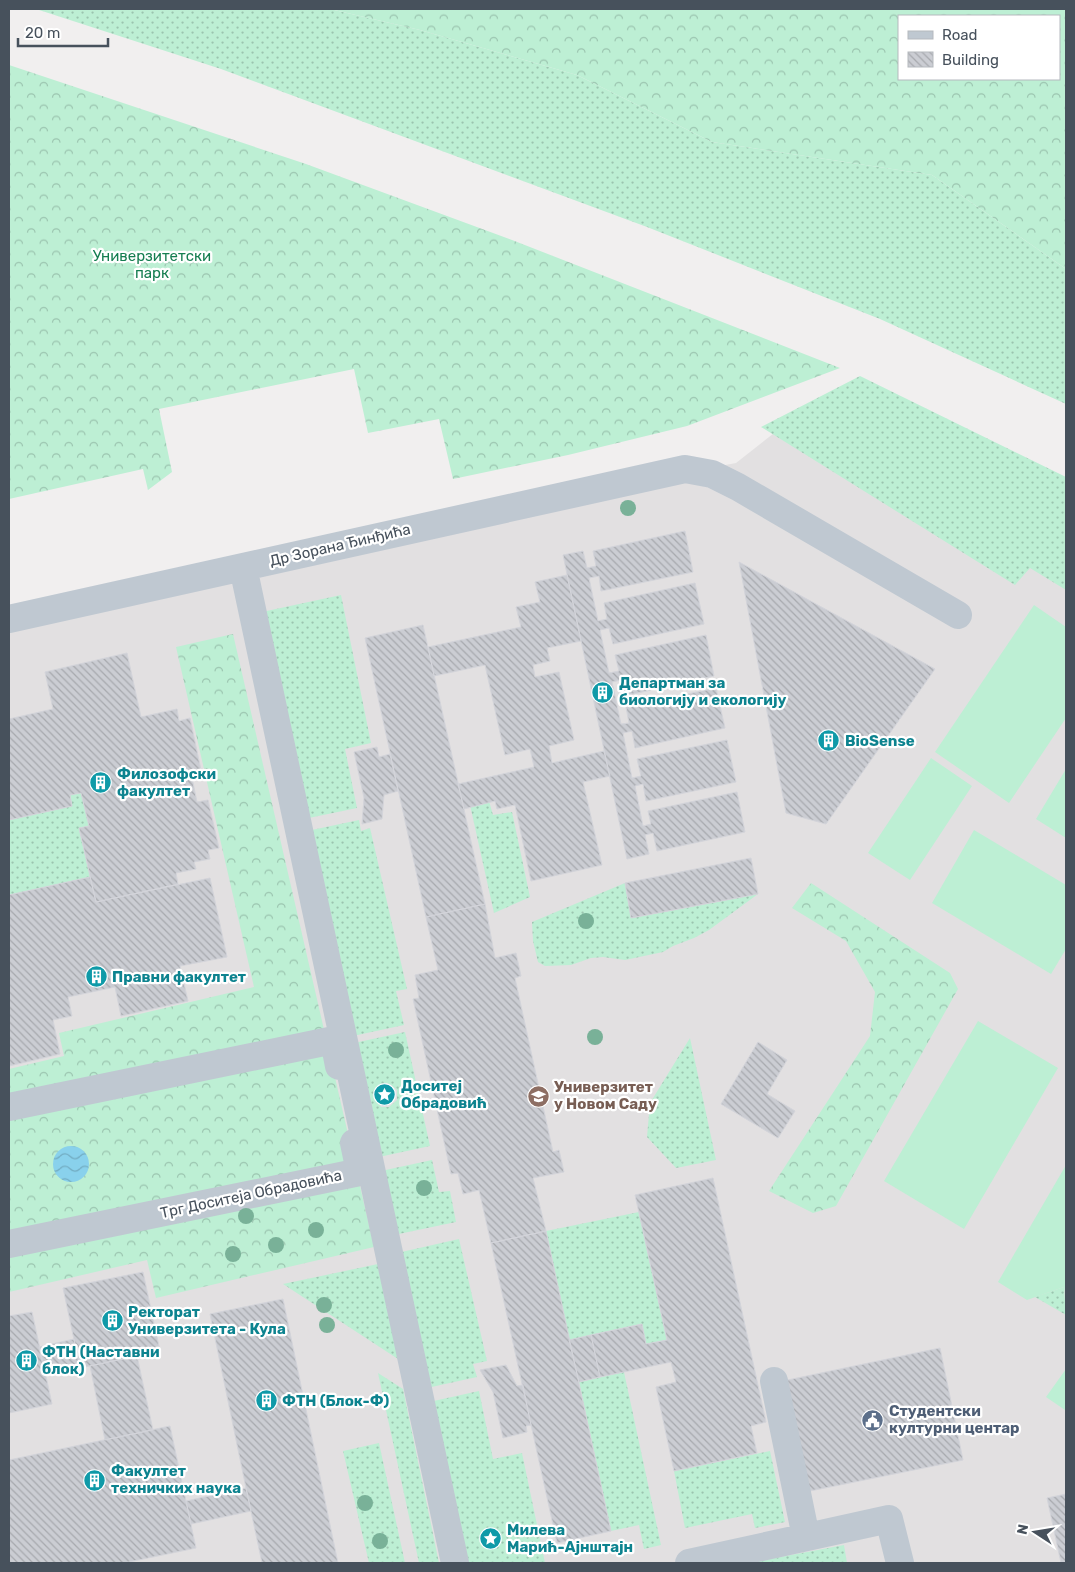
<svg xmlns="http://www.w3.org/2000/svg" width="1075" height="1572" font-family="Rubik,sans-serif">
  <defs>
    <pattern id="grass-dots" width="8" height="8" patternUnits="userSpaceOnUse" patternTransform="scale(1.25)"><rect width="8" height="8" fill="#bdefd4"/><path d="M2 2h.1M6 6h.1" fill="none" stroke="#9bc4af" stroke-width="1.8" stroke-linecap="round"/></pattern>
    <pattern id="forest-crowns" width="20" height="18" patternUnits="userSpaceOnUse" patternTransform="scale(1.25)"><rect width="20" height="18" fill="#bdefd4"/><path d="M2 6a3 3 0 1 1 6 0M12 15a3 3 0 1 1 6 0" fill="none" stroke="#9bc4af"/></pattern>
    <pattern id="water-waves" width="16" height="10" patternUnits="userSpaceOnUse" patternTransform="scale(1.25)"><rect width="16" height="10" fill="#89d1ec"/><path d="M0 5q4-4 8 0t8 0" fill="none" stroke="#72acc2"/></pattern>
    <pattern id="building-back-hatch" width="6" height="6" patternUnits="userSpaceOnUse" patternTransform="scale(1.25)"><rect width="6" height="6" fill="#cbcdd3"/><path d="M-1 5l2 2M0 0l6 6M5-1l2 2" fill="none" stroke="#a7a9ae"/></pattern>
  </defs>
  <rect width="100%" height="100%" fill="#f1efef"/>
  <path fill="#e2e0e1" d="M783,426l283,161v976h-1057v-935l574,-136 153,-29z"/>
  <path fill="url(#grass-dots)" fill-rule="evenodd" d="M36,9h294l90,21 157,45 135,67 220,33 134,94v135l-186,-85 -233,-92 -426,-158z
    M860,376l206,101v113l-36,-22 -15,17 -254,-158z
    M341,595l30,148 -26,6 12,59 -53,11 -42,-207z
    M81,793l8,33 -10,3 11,48 -81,18v-75l63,-14 -2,-11z
    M489,801l4,14 19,-3 18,85 -36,16 -24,-108z
    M359,820l2,11 9,-3 37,161 -11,2 8,34 -51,11 -46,-205z
    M625,883l7,35 126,-24 -49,36 -15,8 -21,8 -10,6 -38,8 -22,-3 -12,1 -20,7 -26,1 -7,-4 -5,-21 -1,-19z
    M405,1032l25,114 -51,11 -25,-114zM387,1083l4,2 6,5v10l-8,7h-8l-7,-9c-1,-9 4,-15 13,-15z
    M690,1038l26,122 -40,8 -29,-31 3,-34z
    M432,1160l7,32 11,-1 6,31 -62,13 -13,-64z
    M639,1212l28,128 -21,4 -5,-20 -72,16 -23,-109z
    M459,1239l28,122 -14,3 4,13 -50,11 -30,-135z
    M378,1264l20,95 -115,-75z
    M1064,1287l2,28 -31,-18z
    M624,1372l37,173 -17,4 -5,-24 -28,6 -32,-149z
    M378,1373l25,16 36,174h-20z
    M479,1391l14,68 29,-6 23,110h-79l-37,-161z
    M379,1443l26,120h-36l-26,-112z
    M770,1451l15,71 -30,6 -3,-14 -67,14 -11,-57z
    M844,1545l3,18h-99z"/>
  <path fill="url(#forest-crowns)" fill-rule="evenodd" d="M330,9h736v260l-134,-94 -220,-33 -135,-67 -157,-45zM1059,16v63h-160v-63z
    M9,65l297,99 206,76 328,128 -153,58 -119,29 -115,24 -14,-60 -71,14 -14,-64 -195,40 13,63 -24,18 -5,-21 -134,30z
    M233,634l141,613 -218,51 -9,-38 -138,32v-223l55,-13 -5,-23 195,-46 -78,-340z
    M811,883l139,90 8,16 -122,217 -23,7 -44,-22 101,-155 5,-44 -29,-51 -54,-33z"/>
  <path fill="#bdefd4" d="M1034,605l32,22v91l-57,85 -74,-51z
    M931,758l41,28 -62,94 -42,-27z
    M1066,769v69l-30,-19z
    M974,830l92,55v64l-15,25 -119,-71z
    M978,1021l80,47 -94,161 -80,-48z
    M1066,1165v136l-2,-14 -37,13 -29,-18z
    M1066,1369v40l-1,1 -19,-13z"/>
  <path fill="url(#water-waves)" d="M53 1164a18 18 0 1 1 36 0a18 18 0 1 1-36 0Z"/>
  <path fill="url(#building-back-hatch)" stroke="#d3d4da" d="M685,531l8,41 -92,19 -2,-15 -10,2 9,43 9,-2 -3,-16 91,-20 9,41 -91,20 -4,-16 -9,2 9,43 10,-2 -4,-16 91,-20 8,41 -90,20 -3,-16 -9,2 9,42 8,-1 -3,-16 90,-19 9,40 -90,20 -3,-17 -9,2 9,45 9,-2 -4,-17 90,-19 9,42 -90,19 -3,-17 -8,2 8,40 8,-2 -3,-13 89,-19 8,40 -88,19 -4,-18 -8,2 4,19 -22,5 -64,-304 20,-4 4,17 9,-2 -3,-15z
    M739,562l196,107 -109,155 -40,-11z
    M567,575l14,66 -34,7 3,13 -17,4 2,12 24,-5 15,68 -25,6 3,17 52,-12 6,25 -27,6 19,83 -71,16 -16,-76 -18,4 -2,-8 -31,8 -6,-25 76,-17 -4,-18 -25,6 -20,-90 -51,11 -6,-29 93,-20 -5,-20 24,-5 -5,-20z
    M423,625l62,279 -59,13 -61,-279z
    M127,653l14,64 36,-8 2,12 11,-3 11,52 -10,3 6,29 11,-2 11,48 -11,2 2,9 -16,3 2,7 -20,4 2,11 -82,18 -17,-74 10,-2 -8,-33 -11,2 2,11 -63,14v-101l44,-10 -8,-37z
    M377,747l2,10 11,-3 8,37 -14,4 -2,24 -20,5 2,-26 -10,-46z
    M751,858l7,36 -127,24 -6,-35z
    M90,877l6,25 114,-24 17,79 -47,9 8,35 -67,15 -6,-29 -47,10 4,19 -19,4 7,34 -51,12v-171z
    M485,904l10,54 21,-5 5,23 -6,2 38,174 6,-2 5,22 -31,6 13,53 -55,12 -12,-53 -16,4 -5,-21 -7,1 -38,-175 6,-1 -4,-23 23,-5 -12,-53z
    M758,1042l29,18 -20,34 28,17 -17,27 -57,-34z
    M713,1178l53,244 -15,4 6,27 -83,18 -18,-84 20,-5 -5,-20 -71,15 -9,-42 51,-11 4,20 21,-4 -32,-145z
    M546,1231l65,300 -54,12 -66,-300z
    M143,1272l17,79 -80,17 -17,-80z
    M283,1299l55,264h-76l-16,-75 -36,-174z
    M32,1312l20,92 -43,9v-97z
    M591,1335l9,42 -21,5 -10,-42z
    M74,1339l6,29 -35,7 -6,-28z
    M940,1348l23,112 -158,32 -22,-111z
    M137,1356l16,74 -48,10 -15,-74z
    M506,1365l11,21 6,-1 8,40 -5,1 1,6 -24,6 -10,-46 -13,-22z
    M170,1426l26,122 -72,15h-115v-103z
    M246,1488l5,23 -60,13 -5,-23z
    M1066,1494v69h-5l-14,-65z"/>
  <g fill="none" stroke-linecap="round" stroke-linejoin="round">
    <path stroke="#bfc8d1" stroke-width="28" d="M243,567l212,996
      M9,619l676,-150 27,5 26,13 220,128
      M9,1107l325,-67 5,26
      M9,1244l351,-72 -6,-29
      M774,1381l32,156
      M689,1563l200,-44 11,44"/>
  </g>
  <g fill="#79b198">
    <circle cx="628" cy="508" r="8"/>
    <circle cx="586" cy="921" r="8"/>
    <circle cx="595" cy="1037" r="8"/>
    <circle cx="396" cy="1050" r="8"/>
    <circle cx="424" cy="1188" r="8"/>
    <circle cx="246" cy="1216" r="8"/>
    <circle cx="316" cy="1230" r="8"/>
    <circle cx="276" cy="1245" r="8"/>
    <circle cx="233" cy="1254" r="8"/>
    <circle cx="324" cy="1305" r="8"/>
    <circle cx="327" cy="1325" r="8"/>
    <circle cx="365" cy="1503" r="8"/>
    <circle cx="380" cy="1541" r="8"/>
  </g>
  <defs>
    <symbol id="building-disc" viewBox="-11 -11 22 22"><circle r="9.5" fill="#0f9aa8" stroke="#fff"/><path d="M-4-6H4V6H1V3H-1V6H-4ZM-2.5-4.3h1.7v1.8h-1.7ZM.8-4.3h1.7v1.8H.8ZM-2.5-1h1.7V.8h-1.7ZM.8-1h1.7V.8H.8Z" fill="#fff"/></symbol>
    <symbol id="sight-disc" viewBox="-11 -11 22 22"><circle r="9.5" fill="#0f9aa8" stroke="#fff"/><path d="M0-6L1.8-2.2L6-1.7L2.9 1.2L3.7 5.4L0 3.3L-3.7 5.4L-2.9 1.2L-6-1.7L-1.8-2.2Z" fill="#fff"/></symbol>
    <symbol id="university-disc" viewBox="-11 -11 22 22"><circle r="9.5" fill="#8d6e63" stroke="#fff"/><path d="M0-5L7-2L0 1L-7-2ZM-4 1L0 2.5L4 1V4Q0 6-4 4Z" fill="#fff"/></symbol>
    <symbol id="civic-disc" viewBox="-11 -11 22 22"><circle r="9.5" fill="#5c6f8a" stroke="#fff"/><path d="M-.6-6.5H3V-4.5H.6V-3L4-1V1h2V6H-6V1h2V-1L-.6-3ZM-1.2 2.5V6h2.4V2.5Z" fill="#fff"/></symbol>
  </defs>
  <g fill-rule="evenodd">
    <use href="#building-disc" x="590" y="680" width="25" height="25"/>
    <use href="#building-disc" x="816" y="728" width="25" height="25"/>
    <use href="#building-disc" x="88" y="770" width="25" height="25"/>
    <use href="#building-disc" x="84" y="964" width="25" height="25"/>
    <use href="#sight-disc" x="372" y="1082" width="25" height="25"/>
    <use href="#university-disc" x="526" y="1084" width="25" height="25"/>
    <use href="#building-disc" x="100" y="1308" width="25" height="25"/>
    <use href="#building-disc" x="14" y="1348" width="25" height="25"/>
    <use href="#building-disc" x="254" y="1388" width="25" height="25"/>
    <use href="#civic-disc" x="860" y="1408" width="25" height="25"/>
    <use href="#building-disc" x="82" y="1468" width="25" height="25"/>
    <use href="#sight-disc" x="478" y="1526" width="25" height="25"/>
  </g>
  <g text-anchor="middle" stroke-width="4.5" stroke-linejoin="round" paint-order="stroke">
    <g font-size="15" fill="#167e51" stroke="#fff">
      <text x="152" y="261">Универзитетски<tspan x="152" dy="17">парк</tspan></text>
    </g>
    <g font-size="15" fill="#47515c" stroke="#fff">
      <text transform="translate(340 545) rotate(-13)" y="5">Др Зорана Ђинђића</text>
      <text transform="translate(251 1194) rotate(-12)" y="5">Трг Доситеја Обрадовића</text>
    </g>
    <g font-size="15" font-weight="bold" fill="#0d838f" stroke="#fff" text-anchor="start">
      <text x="619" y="688">Департман за<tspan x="619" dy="17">биологију и екологију</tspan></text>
      <text x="845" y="746">BioSense</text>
      <text x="117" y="779">Филозофски<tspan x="117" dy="17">факултет</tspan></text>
      <text x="112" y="982">Правни факултет</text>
      <text x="401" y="1091">Доситеј<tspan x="401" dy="17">Обрадовић</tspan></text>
      <text x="128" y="1317">Ректорат<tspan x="128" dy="17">Универзитета - Кула</tspan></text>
      <text x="42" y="1357">ФТН (Наставни<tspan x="42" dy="17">блок)</tspan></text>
      <text x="282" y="1406">ФТН (Блок-Ф)</text>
      <text x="111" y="1476">Факултет<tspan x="111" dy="17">техничких наука</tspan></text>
      <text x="507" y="1535">Милева<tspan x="507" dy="17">Марић-Ајнштајн</tspan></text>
    </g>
    <g font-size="15" font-weight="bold" fill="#785e54" stroke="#fff" text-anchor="start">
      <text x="554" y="1092">Универзитет<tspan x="554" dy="17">у Новом Саду</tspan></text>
    </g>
    <g font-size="15" font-weight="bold" fill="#4e5e75" stroke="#fff" text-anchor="start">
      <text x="889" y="1416">Студентски<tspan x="889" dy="17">културни центар</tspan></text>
    </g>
  </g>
  <rect width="1075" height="1572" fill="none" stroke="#47515c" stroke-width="20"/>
  <rect x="898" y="15" width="162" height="65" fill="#ffffff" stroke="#b5b9be"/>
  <rect x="908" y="31" width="25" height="8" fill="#bfc8d1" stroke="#b5b9be"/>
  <text x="942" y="40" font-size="15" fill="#47515c">Road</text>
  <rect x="908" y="52" width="25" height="15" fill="url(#building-back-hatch)" stroke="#b5b9be"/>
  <text x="942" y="65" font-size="15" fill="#47515c">Building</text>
  <g transform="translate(1035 1532) rotate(282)" stroke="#ffffff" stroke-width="4" paint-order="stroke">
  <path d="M0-4L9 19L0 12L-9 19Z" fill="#47515c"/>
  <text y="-8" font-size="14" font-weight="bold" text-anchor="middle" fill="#47515c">N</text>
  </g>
  <path d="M18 38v8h90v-8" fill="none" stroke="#47515c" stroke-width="2.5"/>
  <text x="25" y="38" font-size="15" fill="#47515c" stroke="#ffffff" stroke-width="4" paint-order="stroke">20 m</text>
</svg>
